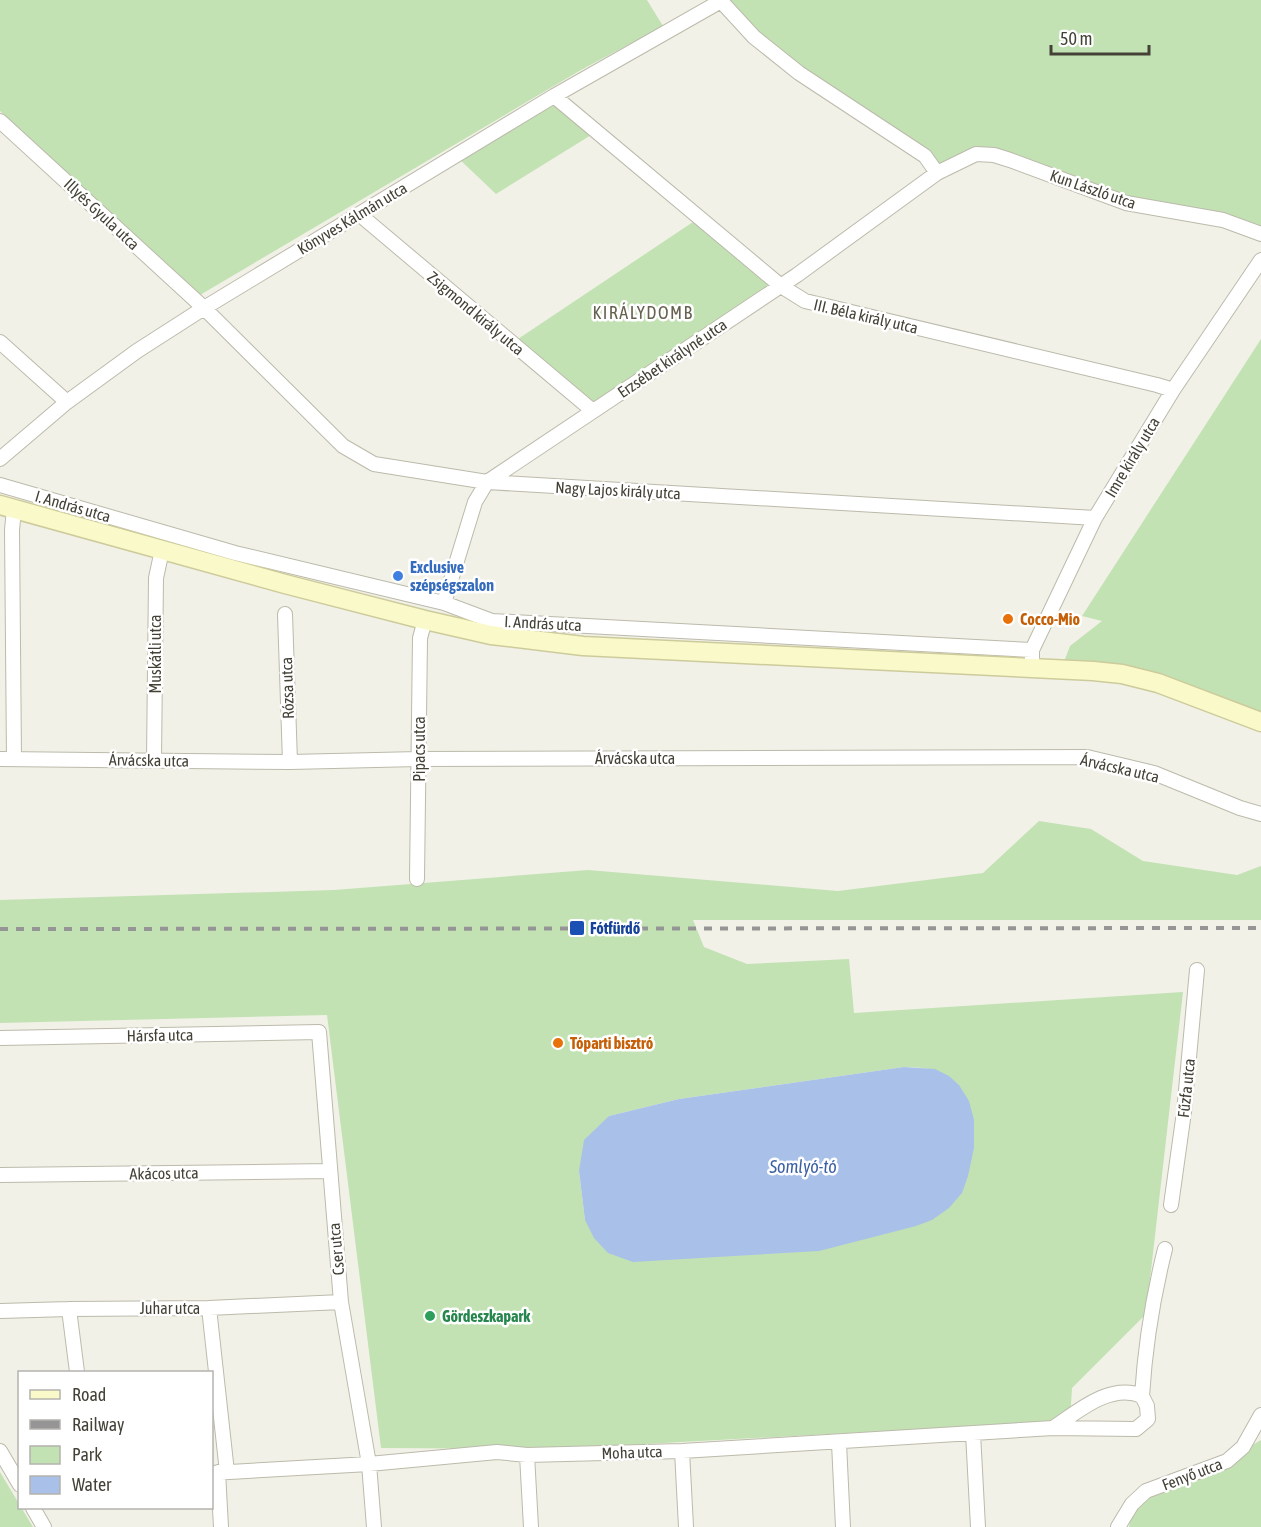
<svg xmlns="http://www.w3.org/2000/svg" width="1261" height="1527" font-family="'Asap Condensed',sans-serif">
  <rect width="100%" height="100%" fill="#f2f1e7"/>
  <path fill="#c2e2b4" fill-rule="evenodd" d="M0,0h647l16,26 -82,44 -381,225 -200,-184z
    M722,0h539v232l-135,-29 -132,-48 -57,18 -138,-100z
    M554,96l42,36 -100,62 -40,-38z
    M699,218l81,68 -187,125 -81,-68z
    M1261,339v379l-199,-51 8,-21 32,-25 -20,-5z
    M1039,821l52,8 52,32 94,14 24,-9v54h-568l11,27 43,17 102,-5 5,54 329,-21 -37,322 -74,74 -2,33 -516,28 -173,-1 -54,-433 -327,8v-123l334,-10 254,-20 250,21 145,-18zM904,1067c24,1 36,1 55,18l-374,135 -6,-49 30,-55 70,-17z
    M1261,1440v87h-132l7,-36 96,-34z
    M0,1472l33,55h-33z"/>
  <path fill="#a9c0e8" d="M904,1067l31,2 14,7 10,9 10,16 5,19v28l-6,28 -6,17 -13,15 -17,12 -16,6 -97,25 -186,11 -25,-9 -14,-15 -9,-18 -6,-49 5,-31 25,-24 70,-17z"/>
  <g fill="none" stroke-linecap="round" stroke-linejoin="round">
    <defs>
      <path id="minor" d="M720,0l34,37 45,36 126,83 12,17
        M554,96l227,190 24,15 352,84 16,5
        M0,121l204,187 139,138 31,18 113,18 608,36
        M359,214l234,197
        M0,342l67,60
        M0,459l67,-57 70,-51 67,-43 350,-212 167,-95
        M0,485l235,68 209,50 48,18 540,29
        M444,603l31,-101 12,-20 310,-207 140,-102 39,-19 18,1 16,5 116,43 97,17 38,14
        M285,614l5,148
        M1032,659v-9l63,-132 78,-128 88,-130
        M0,759l290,3 129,-3 668,-2 67,16 86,35 21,6
        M14,759l-2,-229 2,-21
        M154,759l2,-181 6,-28
        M417,879l3,-241 5,-18
        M0,1038l319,-6 22,270 28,162 5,63
        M0,1175l329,-4
        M1171,1205l13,-93 13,-142
        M209,1308l18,164
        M69,1309l8,63
        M0,1311l69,-2 140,-1 132,-6
        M1142,1396c3,-49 11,-99 23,-147
        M973,1433l5,94
        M839,1443l4,84
        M0,1451l20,34
        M682,1451l4,76
        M527,1455l4,72
        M218,1472l3,55
        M212,1473l157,-9 128,-12 30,3 155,-4 371,-23c24,-16 58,-46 89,-32l5,10 1,13 -12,10 -83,-1
        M33,1508l11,19
        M1118,1527l14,-23 14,-13 81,-30 16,-14 18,-32"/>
      <path id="secondary" d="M0,505l285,79 140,36 66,15 92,11 510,25 29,3 36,9 103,39"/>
    </defs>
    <use href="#minor" stroke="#bcbaab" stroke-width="16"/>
    <use href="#secondary" stroke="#cdcb9b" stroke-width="21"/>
    <use href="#minor" stroke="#fff" stroke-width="14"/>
    <use href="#secondary" stroke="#f9f9ca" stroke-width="18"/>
    <path stroke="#959595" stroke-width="4" stroke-dasharray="8 8" stroke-linecap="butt" d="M0,929l1261,-1"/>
  </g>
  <circle fill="#3f7fe0" stroke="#fff" stroke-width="2" cx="398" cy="576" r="6"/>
  <g fill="#e8710a" stroke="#fff" stroke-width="2">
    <circle cx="1008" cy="619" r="6"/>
    <circle cx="558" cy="1043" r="6"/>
  </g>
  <rect fill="#1a4fb4" stroke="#fff" stroke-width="2" x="569" y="920" width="16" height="16" rx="3"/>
  <circle fill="#2e9e5b" stroke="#fff" stroke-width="2" cx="430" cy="1316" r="6"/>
  <g text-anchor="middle" stroke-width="5" stroke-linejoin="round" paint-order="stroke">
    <g font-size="16" fill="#444237" stroke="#fff">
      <text transform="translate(1093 189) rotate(19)" y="6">Kun László utca</text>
      <text transform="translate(102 214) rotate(43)" y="6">Illyés Gyula utca</text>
      <text transform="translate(352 218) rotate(-31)" y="6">Könyves Kálmán utca</text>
      <text transform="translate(476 313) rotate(40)" y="6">Zsigmond király utca</text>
      <text transform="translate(866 316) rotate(13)" y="6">III. Béla király utca</text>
      <text transform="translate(672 358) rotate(-34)" y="6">Erzsébet királyné utca</text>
      <text transform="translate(1132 457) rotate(-59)" y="6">Imre király utca</text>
      <text transform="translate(618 490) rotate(3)" y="6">Nagy Lajos király utca</text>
      <text transform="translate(73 506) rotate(16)" y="6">I. András utca</text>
      <text transform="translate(543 623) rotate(3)" y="6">I. András utca</text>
      <text transform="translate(155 654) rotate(-90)" y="6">Muskátli utca</text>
      <text transform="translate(287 688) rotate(-92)" y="6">Rózsa utca</text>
      <text transform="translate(419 749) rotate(-90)" y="6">Pipacs utca</text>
      <text x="635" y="764">Árvácska utca</text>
      <text transform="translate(149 760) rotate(1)" y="6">Árvácska utca</text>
      <text transform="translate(1120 768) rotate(13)" y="6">Árvácska utca</text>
      <text transform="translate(160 1035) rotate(-1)" y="6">Hársfa utca</text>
      <text transform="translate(1186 1088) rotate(-84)" y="6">Fűzfa utca</text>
      <text transform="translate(164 1173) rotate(-1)" y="6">Akácos utca</text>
      <text transform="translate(336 1249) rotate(-95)" y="6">Cser utca</text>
      <text x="170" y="1314">Juhar utca</text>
      <text transform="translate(632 1452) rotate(-2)" y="6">Moha utca</text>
      <text transform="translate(1192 1474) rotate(-21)" y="6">Fenyő utca</text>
    </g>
    <g font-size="16" font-weight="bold" fill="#366cbe" stroke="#fff" text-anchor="start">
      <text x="410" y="573">Exclusive<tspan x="410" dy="18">szépségszalon</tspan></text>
    </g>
    <g font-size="16" font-weight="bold" fill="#c56008" stroke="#fff" text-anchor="start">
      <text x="1020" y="625">Cocco-Mio</text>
      <text x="570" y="1049">Tóparti bisztró</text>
    </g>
    <g font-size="16" font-weight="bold" fill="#164399" stroke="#fff" text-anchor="start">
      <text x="590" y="934">Fótfürdő</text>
    </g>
    <g font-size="16" font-weight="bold" fill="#27864d" stroke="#fff" text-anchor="start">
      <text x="442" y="1322">Gördeszkapark</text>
    </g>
    <g font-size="18" letter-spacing="1.5" fill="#66624f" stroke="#fff">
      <text x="643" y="319">KIRÁLYDOMB</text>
    </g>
    <g font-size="18" font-style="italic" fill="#3b5fa5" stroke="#fff">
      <text x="803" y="1173">Somlyó-tó</text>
    </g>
  </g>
  <rect x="18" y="1371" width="195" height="138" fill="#ffffff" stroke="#b4b3af" stroke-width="1.5"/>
  <rect x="30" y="1390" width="30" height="9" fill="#f9f9ca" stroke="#b4b3af" stroke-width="1.5"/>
  <text x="72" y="1401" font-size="18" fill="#444237">Road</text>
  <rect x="30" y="1420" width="30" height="9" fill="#959595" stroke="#b4b3af" stroke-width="1.5"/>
  <text x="72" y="1431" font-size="18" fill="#444237">Railway</text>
  <rect x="30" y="1446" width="30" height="18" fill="#c2e2b4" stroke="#b4b3af" stroke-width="1.5"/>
  <text x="72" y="1461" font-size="18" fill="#444237">Park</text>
  <rect x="30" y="1476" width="30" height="18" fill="#a9c0e8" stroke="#b4b3af" stroke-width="1.5"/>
  <text x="72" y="1491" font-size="18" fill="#444237">Water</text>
  <path d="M1051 45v9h98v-9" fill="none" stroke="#444237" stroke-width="3"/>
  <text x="1060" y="45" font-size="18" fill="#444237" stroke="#ffffff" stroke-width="4.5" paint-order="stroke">50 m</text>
</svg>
